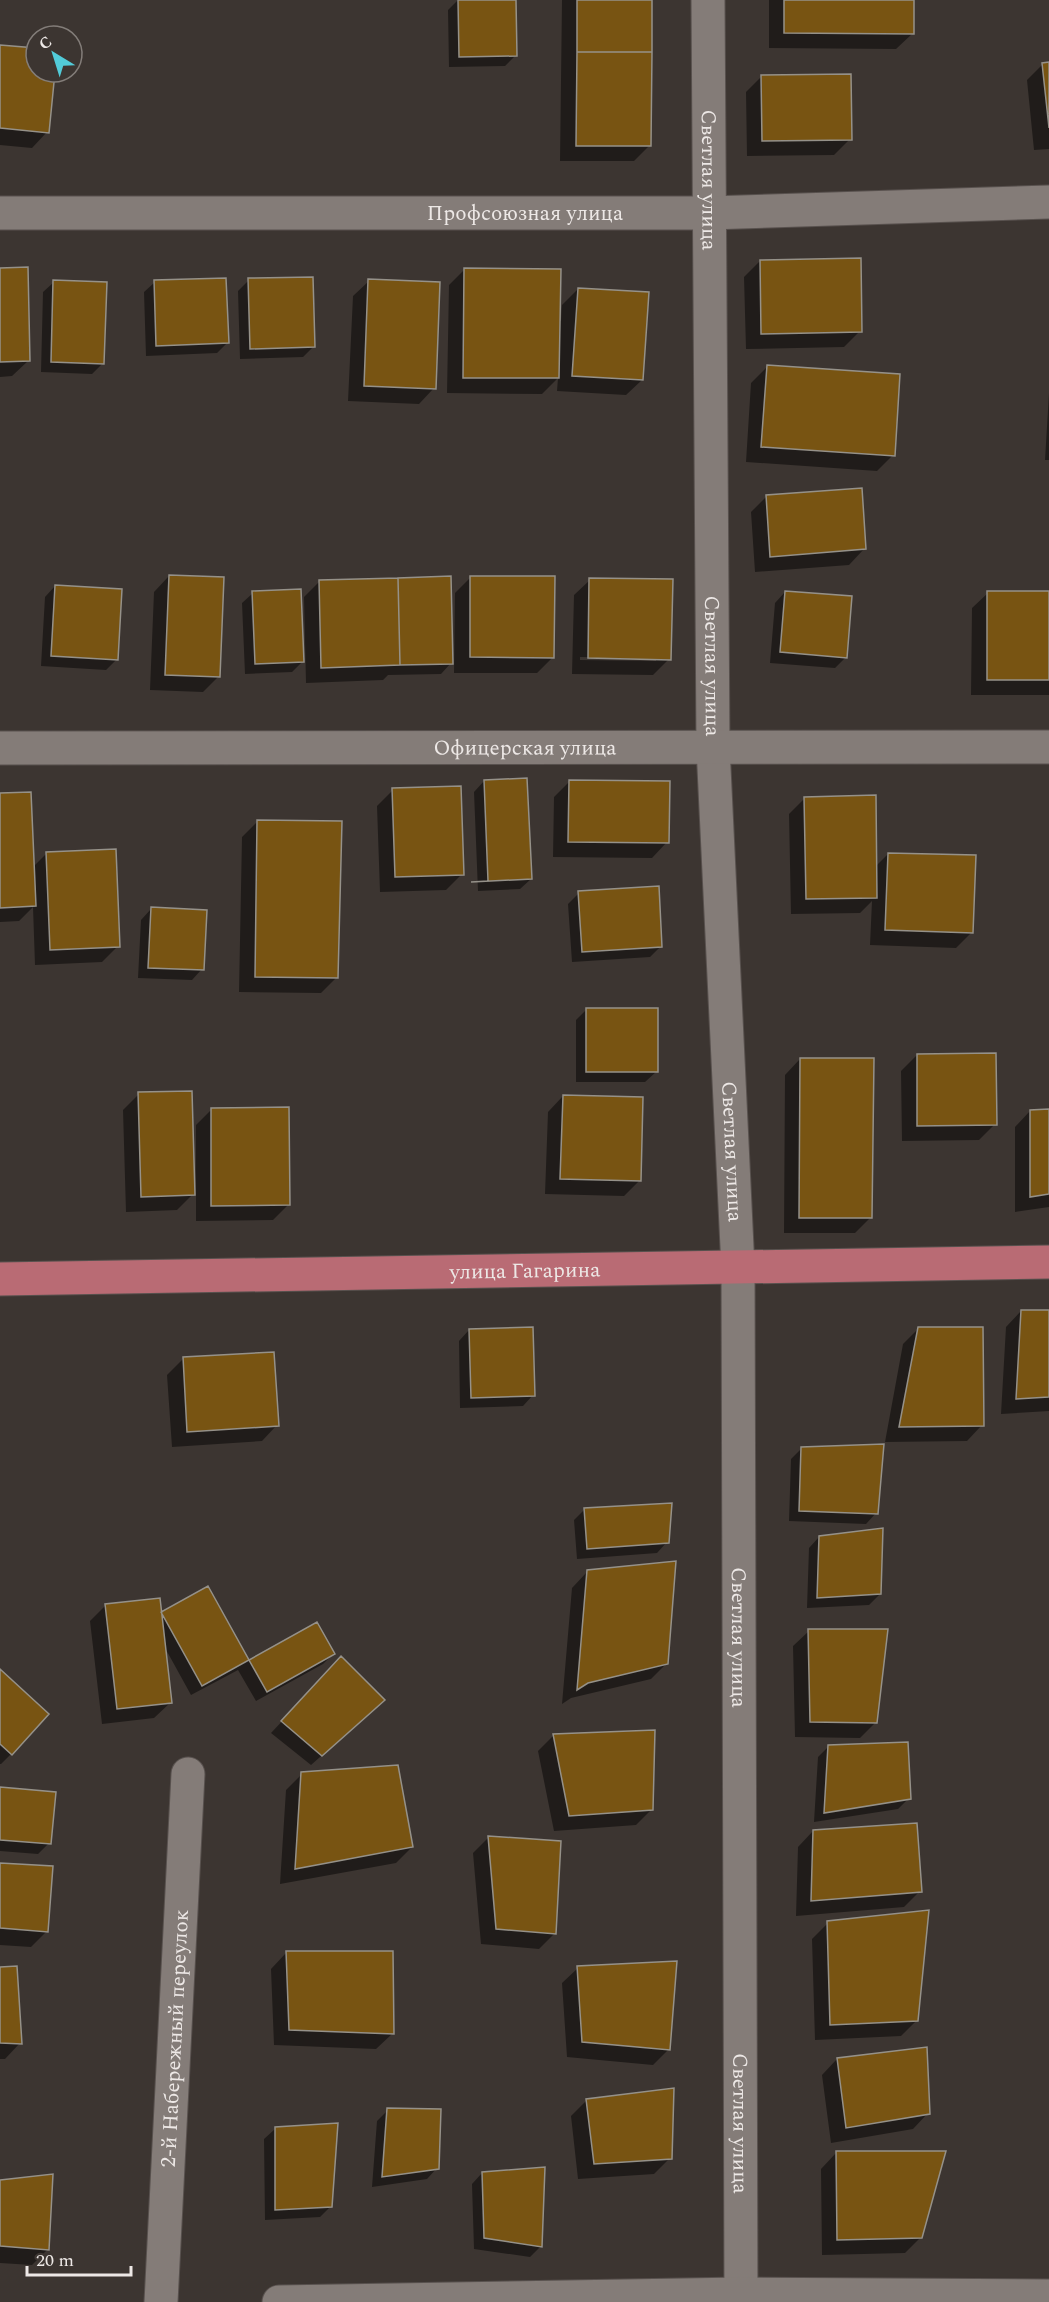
<svg xmlns="http://www.w3.org/2000/svg" width="1049" height="2302" font-family="Spectral,serif">
  <rect width="100%" height="100%" fill="#3c3531"/>
  <path fill="#0007" fill-rule="evenodd" d="M458,0h56l2,55 -11,11 -56,1 -1,-57z
    M562,0h89l-1,145 -16,16h-74z
    M769,0h144l-1,34 -16,15 -127,-1z
    M0,46l36,3v23h17l-6,60 -15,16 -32,-3z
    M1049,63v86l-15,1 -7,-70 16,-16z
    M762,76l88,63 -16,16 -87,1 -1,-64z
    M760,261l100,70 -16,16 -98,2 -2,-72z
    M0,269l28,92 -16,15 -12,1z
    M464,270l95,51h2l1,-16 16,-16 64,91 -16,15 -69,-4 1,-13 -16,16 -95,-1 2,-108z
    M249,280l65,66 -11,11 -63,2 -2,-68z
    M369,281l65,107 -15,16 -71,-3 5,-105z
    M54,282l49,81 -11,11 -51,-2 2,-80z
    M155,282l72,61 -10,10 -71,3 -2,-64z
    M767,367l126,88 -16,16 -131,-9 5,-79z
    M1049,393v67h-4z
    M767,496l97,53 -15,16 -94,7 -4,-60z
    M169,576l50,100 -16,16 -53,-2 4,-98z
    M471,577l81,81 -15,15h-83l1,-80z
    M590,580l79,79 -16,16 -81,-1 2,-79zM580,657l76,1v3l-76,-1z
    M320,581l131,82 -10,11 -53,1 -5,5 -77,3 -2,-86z
    M55,586l62,73 -11,11 -65,-4 4,-69z
    M785,592l61,65 -11,11 -65,-5 5,-60z
    M253,593l50,68 -11,11 -47,2 -3,-71z
    M988,593h61v102h-78l1,-87z
    M484,781l47,98 -11,10 -42,2 -4,-99z
    M569,782l98,60 -15,16 -99,-1 1,-60z
    M393,790l69,84 -16,16 -66,2 -3,-86z
    M0,794l33,73 14,-14 71,93 -16,16 -67,3 -2,-58 -14,14 -19,1z
    M805,798l70,69 13,-13 84,78 -16,16 -86,-3 2,-44 -12,12 -69,1 -2,-100z
    M258,821l79,156 -16,16 -82,-1 3,-155z
    M579,893l81,54 -10,10 -78,5 -4,-58z
    M151,909l51,60 -10,11 -54,-2 3,-58z
    M587,1009l69,63 -11,10h-69v-62z
    M917,1055l78,69 -16,16 -77,1 -1,-70z
    M800,1059l71,158 -16,16h-71l1,-158z
    M139,1094l54,100 -16,16 -51,2 -3,-102z
    M563,1096l76,85 -15,15 -79,-2 3,-82z
    M211,1110l78,94 -16,16 -77,1v-96z
    M1049,1110v97l-34,5v-85l15,-16z
    M1021,1311h28v100l-48,3 5,-87z
    M919,1328l63,97 -15,16 -82,1 18,-98z
    M469,1330l64,65 -10,11 -63,2 -1,-67z
    M183,1359l94,66 -15,16 -90,6 -5,-72z
    M801,1449l75,64 -10,11 -77,-3 2,-62z
    M584,1510l83,32 -10,11 -80,6 -3,-39z
    M819,1537l61,57 -11,11 -62,3 2,-60z
    M587,1572l80,91 -16,16 -80,19 -9,6 10,-116z
    M208,1588l41,74 68,-38 16,30 -10,10 -67,37 -18,-31 -47,25 -27,-49 6,57 -16,15 -52,6 -12,-103 16,-16 55,9z
    M809,1631l67,91 -16,16 -65,-1 -2,-91z
    M331,1669l41,42 -61,54 -40,-32z
    M0,1671l11,83 -10,10h-1z
    M554,1735l98,74 -16,16 -82,6 -16,-80z
    M829,1746l80,52 -11,11 -84,13 4,-65z
    M302,1774l110,73 -16,16 -116,21 6,-94z
    M0,1788l49,55 -11,11 -38,-3z
    M813,1831l107,60 -16,16 -108,9 2,-69z
    M489,1837l66,96 -16,16 -58,-5 -8,-91z
    M0,1864l47,67 -16,16 -31,-2z
    M828,1923l89,97 -16,16 -86,4 -3,-101z
    M286,1953l106,81 -16,15 -102,-4 -3,-76z
    M0,1968l20,75 -15,16h-5z
    M578,1968l91,81 -16,16 -86,-8 -5,-74z
    M837,2059l91,54 -15,16 -82,14 -9,-68z
    M587,2100l83,58 -16,16 -76,5 -7,-63z
    M388,2110l49,58 -10,11 -55,8 5,-66z
    M275,2129l56,77 -11,11 -55,3 -1,-81z
    M836,2153l85,84 -16,16 -83,2 -1,-86z
    M482,2173l59,73 -11,11 -56,-8 -2,-65z
    M0,2182l48,67 -16,16 -32,-2z"/>
  <path fill="#785412" stroke="#959189" stroke-width="1.5" d="M458,0h58l1,56 -58,1z
    M577,0h75v52h-75z
    M784,0h130v34l-130,-1z
    M0,45l36,3v24h19l-6,61 -49,-5z
    M577,52h75l-1,94h-75z
    M1049,62v66l-7,-65z
    M851,74l1,66 -90,1 -1,-66z
    M861,258l1,74 -101,2 -1,-74z
    M28,267l2,94 -30,1v-94z
    M464,268l97,1 -2,109h-96z
    M313,277l2,70 -65,2 -2,-71z
    M226,278l3,65 -73,3 -2,-66z
    M368,279l72,3 -4,107 -72,-3z
    M53,280l54,2 -3,82 -53,-2z
    M578,288l71,4 -6,88 -71,-4z
    M767,365l133,9 -5,82 -134,-9z
    M862,488l4,61 -96,8 -4,-62z
    M169,575l55,2 -4,100 -55,-2z
    M451,576l2,88 -53,1 -2,-87z
    M470,576h85l-1,82 -84,-1z
    M398,578l2,87 -79,3 -2,-88z
    M589,578l84,1 -2,81 -83,-2z
    M55,585l67,4 -4,71 -67,-4z
    M301,589l3,73 -49,2 -3,-73z
    M785,591l67,5 -5,62 -67,-6z
    M987,591h62v89h-62z
    M527,778l5,101 -61,3 17,-1 -4,-101z
    M569,780l101,1 -1,62 -101,-1z
    M461,786l3,89 -69,2 -3,-89z
    M31,792l5,114 -36,2v-115z
    M876,795l1,103 -71,1 -2,-102z
    M257,820l85,1 -4,157 -83,-1z
    M116,849l4,98 -70,3 -4,-98z
    M888,853l88,2 -3,78 -88,-3z
    M659,886l3,61 -80,5 -4,-61z
    M151,907l56,3 -3,60 -56,-2z
    M586,1008h72v64h-72z
    M996,1053l1,72 -80,1v-72z
    M800,1058h74l-2,160h-73z
    M192,1091l3,104 -54,2 -3,-105z
    M563,1095l80,2 -2,84 -81,-2z
    M289,1107l1,98 -79,1v-98z
    M1049,1109v85l-19,3v-87z
    M1021,1310h28v87l-33,2z
    M533,1327l2,69 -64,2 -2,-69z
    M918,1327h65l1,99 -85,1z
    M274,1352l5,74 -92,6 -4,-75z
    M884,1444l-6,70 -79,-3 2,-64z
    M672,1503l-3,40 -82,6 -3,-41z
    M883,1528l-2,66 -64,4 2,-62z
    M676,1561l-8,103 -80,19 -11,7 10,-120z
    M208,1586l41,74 -47,26 -41,-74z
    M160,1598l12,105 -55,6 -12,-105z
    M317,1622l18,32 -68,38 -18,-32z
    M808,1629h80l-11,94 -67,-1z
    M341,1656l44,44 -63,56 -41,-35z
    M0,1669l49,45 -37,41 -12,-11z
    M655,1730l-2,80 -84,6 -16,-82z
    M908,1742l3,57 -87,14 4,-68z
    M398,1765l15,82 -118,22 6,-97z
    M0,1787l56,5 -5,52 -51,-4z
    M917,1823l5,69 -111,9 2,-71z
    M488,1836l73,5 -5,93 -60,-5z
    M0,1863l53,3 -5,66 -48,-4z
    M929,1910l-11,111 -88,4 -3,-104z
    M286,1951h107l1,83 -105,-4z
    M677,1961l-7,89 -88,-8 -5,-76z
    M17,1966l5,78 -22,-1v-76z
    M927,2047l3,67 -84,14 -9,-70z
    M674,2088l-2,71 -78,5 -8,-65z
    M387,2108l54,1 -2,60 -57,8z
    M338,2123l-6,84 -57,3v-83z
    M836,2151h110l-24,87 -85,2z
    M545,2167l-3,80 -58,-9 -2,-66z
    M53,2174l-4,76 -49,-4v-66z"/>
  <g fill="none" stroke-linecap="round" stroke-linejoin="round">
    <defs>
      <g id="minor">
        <path id="s1" d="M708,0l5,747 25,521 3,1034"/>
        <path id="s2" d="M0,213h709l340,-11"/>
        <path id="s3" d="M0,748l1049,-1"/>
        <path id="s4" d="M161,2302l27,-528"/>
        <path d="M279,2302l462,-8 308,2"/>
      </g>
      <g id="major">
        <path id="s5" d="M0,1279l1049,-17"/>
      </g>
    </defs>
    <use href="#minor" stroke="#58514e" stroke-width="35"/>
    <use href="#major" stroke="#58514e" stroke-width="35"/>
    <use href="#minor" stroke="#847c78" stroke-width="33"/>
    <use href="#major" stroke="#b96b74" stroke-width="33"/>
  </g>
  <g text-anchor="middle" stroke-width="4.5" stroke-linejoin="round" paint-order="stroke">
    <g font-size="21" fill="#ede8e6" stroke="#3c3531">
      <text dy="7" stroke="none"><textPath href="#s1" startOffset="180">Светлая улица</textPath></text>
      <text dy="7" stroke="none"><textPath href="#s2" startOffset="525">Профсоюзная улица</textPath></text>
      <text dy="7" stroke="none"><textPath href="#s1" startOffset="666">Светлая улица</textPath></text>
      <text dy="7" stroke="none"><textPath href="#s3" startOffset="525">Офицерская улица</textPath></text>
      <text dy="7" stroke="none"><textPath href="#s1" startOffset="1152">Светлая улица</textPath></text>
      <text dy="7" stroke="none"><textPath href="#s5" startOffset="525">улица Гагарина</textPath></text>
      <text dy="7" stroke="none"><textPath href="#s1" startOffset="1638">Светлая улица</textPath></text>
      <text dy="7" stroke="none"><textPath href="#s4" startOffset="264">2-й Набережный переулок</textPath></text>
      <text dy="7" stroke="none"><textPath href="#s1" startOffset="2124">Светлая улица</textPath></text>
    </g>
  </g>
  <g transform="translate(54 54) rotate(322)"><circle r="28" fill="#3c3531" stroke="#837d79" stroke-width="1.5"/>
  <path d="M0-4.5L10 22L0 15L-10 22Z" fill="#52cbd8"/>
  <text y="-9" font-size="16" font-weight="bold" text-anchor="middle" fill="#ede8e6">С</text>
  </g>
  <path d="M27 2266v9h104v-9" fill="none" stroke="#ede8e6" stroke-width="3"/>
  <text x="36" y="2266" font-size="18" fill="#ede8e6" stroke="#3c3531" stroke-width="4.5" paint-order="stroke">20 m</text>
</svg>
